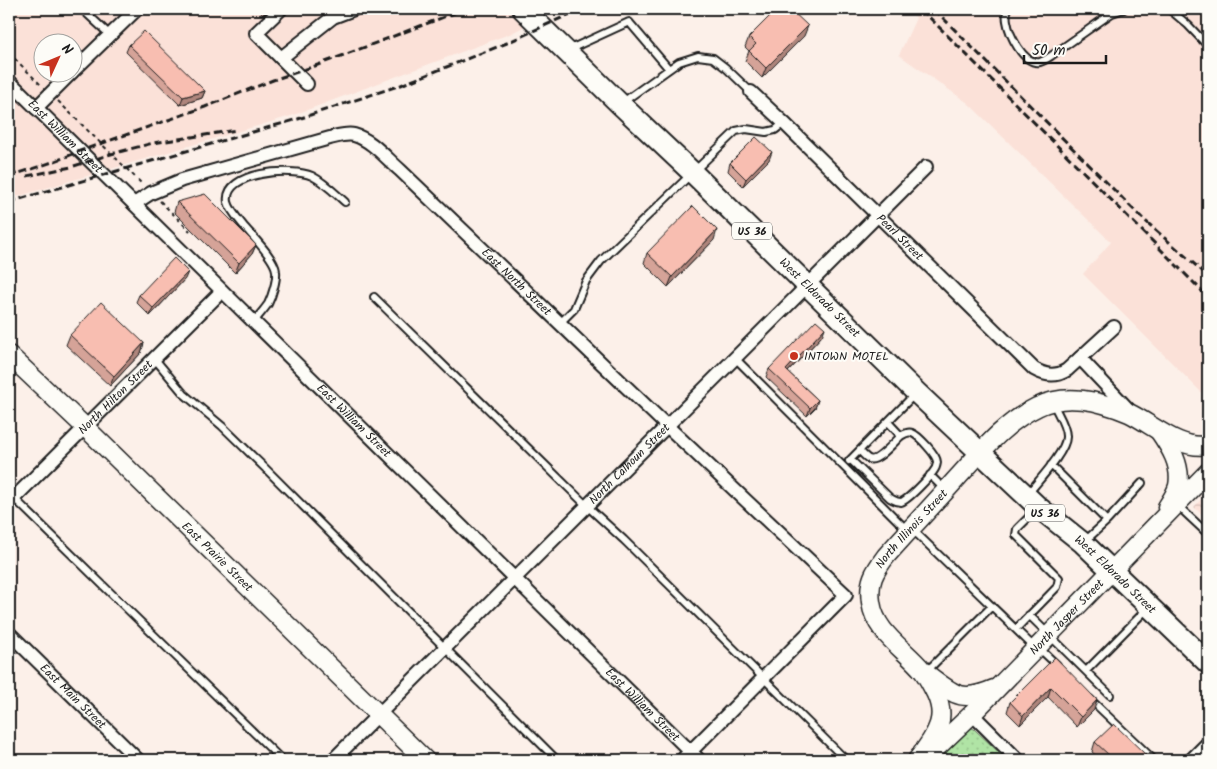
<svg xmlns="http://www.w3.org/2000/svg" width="1217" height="769" font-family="Kalam,sans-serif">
  <defs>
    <pattern id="industrial-grid" width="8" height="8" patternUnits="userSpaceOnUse" patternTransform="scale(1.25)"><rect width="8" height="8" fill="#fbe1d8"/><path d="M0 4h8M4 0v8" fill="none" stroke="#d7c0b9"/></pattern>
    <pattern id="park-dots" width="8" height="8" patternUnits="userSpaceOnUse" patternTransform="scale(1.25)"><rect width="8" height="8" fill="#b0e4a5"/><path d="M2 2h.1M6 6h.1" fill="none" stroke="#97c38d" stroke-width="1.8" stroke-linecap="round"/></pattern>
  </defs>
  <rect width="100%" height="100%" fill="#fcf0e9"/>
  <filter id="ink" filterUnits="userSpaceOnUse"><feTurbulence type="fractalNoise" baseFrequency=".02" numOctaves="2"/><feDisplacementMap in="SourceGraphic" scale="10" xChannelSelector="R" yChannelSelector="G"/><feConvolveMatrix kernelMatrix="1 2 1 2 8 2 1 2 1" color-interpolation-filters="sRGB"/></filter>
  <g filter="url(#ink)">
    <path fill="#fbe1d8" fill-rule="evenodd" d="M9,9h547l-44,24 -221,83 -282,83zM42,42h30v30h-30z
      M908,9h300v390l-125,-125 28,-32 -143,-139 -69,-48 17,-37z"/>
    <path fill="url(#industrial-grid)" d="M1208,492v28l-14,-13z"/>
    <path fill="url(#park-dots)" stroke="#668060" d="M970,727l4,2 33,31h-72z"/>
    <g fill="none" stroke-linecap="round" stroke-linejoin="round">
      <defs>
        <path id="lane" d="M82,9l28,26
          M1007,9c0,4 -1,8 0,12 2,13 16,44 33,41 3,-1 8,-4 11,-6l61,-43 12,-4
          M1169,9l19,16 20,21
          M568,50l61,-28 40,47
          M623,102l56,-40 19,-6 15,2 13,10 25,24
          M374,297l213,209 37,34 222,220
          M254,322c4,-6 10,-12 14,-18 4,-8 9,-24 8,-33 -1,-13 -25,-36 -33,-46 -5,-6 -13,-15 -15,-23 -5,-31 65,-35 84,-26 12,6 23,17 33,26
          M560,323l14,-14 12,-28 15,-20 57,-55 78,-75 10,-2 20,3 9,-2 9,-7
          M154,358l30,36 38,32 43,42 292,292
          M735,358l172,172
          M860,451c2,2 6,7 9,8 8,4 26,-18 32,-23l-13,-14
          M851,460l39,38c4,2 6,4 11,4 7,-2 30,-26 34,-33 1,-1 2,-6 2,-7 0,-7 -19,-27 -25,-29 -4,-2 -8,1 -11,3
          M849,461l65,-66
          M1051,465l56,56 -22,20
          M930,475l15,15
          M1027,495c10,-13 40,-44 39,-59 0,-11 -9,-23 -13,-33
          M14,498l104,102 164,160
          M1177,505l31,29
          M1107,521l35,-38
          M912,529l122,118
          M1029,615l81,80
          M1016,629l41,-42 2,-9 -43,-43 1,-6 19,-19
          M1039,648l18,17
          M925,671l7,-5 60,-60
          M1086,671l62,-63
          M1090,699l64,61"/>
        <g id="street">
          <path d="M281,9l-25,24 51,51"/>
          <path d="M281,58l52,-41 21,-8"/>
          <path d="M72,72l65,-63"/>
          <path id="s1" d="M9,81l690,679"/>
          <path id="s2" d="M751,92l33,31 250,246c12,7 22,8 33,1l47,-43"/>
          <path d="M36,108l36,-36"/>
          <path id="s3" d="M134,204l17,-11 31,-13 148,-42c8,-2 17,-5 24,-3 18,5 32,23 46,35l267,256 179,169 -164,165"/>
          <path d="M1080,358l50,53"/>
          <path id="s4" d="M9,503l213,-212"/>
          <path id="s5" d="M9,633l129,127"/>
          <path d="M972,714l46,46"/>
          <path id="s6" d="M333,760l593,-593"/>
          <path d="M1191,760l17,-17"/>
        </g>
        <g id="secondary">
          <path id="s7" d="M9,355l76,72 340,333"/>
          <path d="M1159,431c11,16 23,34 19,55 -2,7 -7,15 -11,21"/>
          <path d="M928,675c27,20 33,28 66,14"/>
          <path id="s8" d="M929,755l43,-41 236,-242"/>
          <path id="s9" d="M917,760c8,-10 18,-23 22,-36 3,-9 1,-21 -3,-30 -4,-8 -8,-16 -13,-23 -19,-23 -48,-38 -52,-69 -3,-20 3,-30 15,-46 23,-26 48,-52 72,-79 23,-25 47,-55 79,-70 29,-15 63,-6 92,6 23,11 52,38 79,32"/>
        </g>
        <g id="primary">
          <path id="s10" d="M523,9l97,95 73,69 224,220 121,114 45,36 125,120"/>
        </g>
      </defs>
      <use href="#lane" stroke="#1c1c1c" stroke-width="10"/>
      <use href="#street" stroke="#1c1c1c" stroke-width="16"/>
      <use href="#secondary" stroke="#1c1c1c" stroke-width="21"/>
      <use href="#primary" stroke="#1c1c1c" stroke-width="24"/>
      <path stroke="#1c1c1c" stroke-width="2" stroke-dasharray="4 4" stroke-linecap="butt" d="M9,53l33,33
        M58,101l84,83
        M160,201l30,30"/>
      <use href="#lane" stroke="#fdfcf7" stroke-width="6"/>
      <use href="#street" stroke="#fdfcf7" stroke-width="12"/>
      <use href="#secondary" stroke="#fdfcf7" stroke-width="18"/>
      <use href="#primary" stroke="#fdfcf7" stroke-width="20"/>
      <path stroke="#1c1c1c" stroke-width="3" stroke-dasharray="8 4" stroke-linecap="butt" d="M921,9l287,288
        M934,9l209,210 65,57
        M9,176c24,-7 48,-15 71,-25l125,-44 68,-27 42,-14 150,-57
        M27,176l44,-9 40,-13 42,-11 84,-13
        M9,202l289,-83 103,-34 106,-42 74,-34"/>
    </g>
    <path fill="#d5a398" stroke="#1c1c1c" d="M257,9h13l-7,6z
      M804,36l-42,42 -17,-17 4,-10 -4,-4 4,-10z
      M129,45l76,46 -3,7 -22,7 -54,-53z
      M769,160l-26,26 -15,-15 2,-8z
      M177,202l79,43 -4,9 -17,19 -61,-61z
      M714,240l-46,47 -24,-24 3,-10z
      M185,279l-35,37 -14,-14 3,-7z
      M70,335l74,8 -3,10 -31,33 -44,-41z
      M822,336l-34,36 30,28 -3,8 -8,8 -41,-39 3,-8z
      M1055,657l39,53 -17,17 -29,-30 -28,28 -13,-13 3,-10z
      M1095,742l52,14 -1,4h-45l-9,-8z"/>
    <path fill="#ae857c" stroke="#1c1c1c" d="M266,9h4l-7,6z
      M808,26l-4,10 -42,42 4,-10z
      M205,91l-3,7 -22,7 3,-8z
      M772,152l-3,8 -26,26 3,-7z
      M717,230l-3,10 -46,47 4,-10z
      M256,245l-4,9 -17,19 4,-10z
      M188,272l-3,7 -35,37 3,-8z
      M825,328l-3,8 -39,41 3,-7z
      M144,343l-3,10 -31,33 4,-10z
      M818,400l-3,8 -8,8 3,-8z
      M1051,687l-3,10 -28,28 3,-9z
      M1097,700l-3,10 -17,17 4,-10z"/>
    <path fill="#f8beb1" stroke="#1c1c1c" d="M777,9h13l18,17 -42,42 -17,-17 7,-7 -7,-7z
      M144,31l61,60 -22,6 -54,-52z
      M756,137l16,15 -26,27 -16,-16z
      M205,194l51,51 -17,18 -62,-61z
      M693,206l24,24 -45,47 -25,-24z
      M174,258l14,14 -35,36 -14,-13z
      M101,302l43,41 -30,33 -44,-41z
      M816,320l9,8 -39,42 32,30 -8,8 -41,-39z
      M1055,657l42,43 -16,17 -30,-30 -28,29 -13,-14z
      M1114,724l33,32 -3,4h-38l4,-4 -15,-14z"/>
  </g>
  <circle fill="#c8321e" stroke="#fdfcf7" stroke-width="2" cx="794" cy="356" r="5"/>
  <g text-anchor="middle" stroke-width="4" stroke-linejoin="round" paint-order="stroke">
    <g fill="#fdfcf7" stroke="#605f5e" stroke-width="1">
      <rect x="732" y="222.5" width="40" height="17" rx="4"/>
      <rect x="1025" y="504.5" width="40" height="17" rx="4"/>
    </g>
    <g font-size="11" font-weight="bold" fill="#1c1c1c">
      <text x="752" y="235">US 36</text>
      <text x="1045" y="517">US 36</text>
    </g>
    <g font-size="12" fill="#1c1c1c" stroke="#fdfcf7">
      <text dy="4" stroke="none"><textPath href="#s1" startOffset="79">East William Street</textPath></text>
      <text dy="4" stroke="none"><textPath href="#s2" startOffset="208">Pearl Street</textPath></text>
      <text dy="4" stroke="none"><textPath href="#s3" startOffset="452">East North Street</textPath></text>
      <text dy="4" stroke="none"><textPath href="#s10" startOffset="414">West Eldorado Street</textPath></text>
      <text dy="4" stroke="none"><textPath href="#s4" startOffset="150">North Hilton Street</textPath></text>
      <text dy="4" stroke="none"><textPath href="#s1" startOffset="484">East William Street</textPath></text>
      <text dy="4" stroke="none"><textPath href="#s6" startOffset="419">North Calhoun Street</textPath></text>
      <text dy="4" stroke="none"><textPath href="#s9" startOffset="275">North Illinois Street</textPath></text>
      <text dy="4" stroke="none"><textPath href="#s7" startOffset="290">East Prairie Street</textPath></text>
      <text dy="4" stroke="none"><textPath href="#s10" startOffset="819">West Eldorado Street</textPath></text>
      <text dy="4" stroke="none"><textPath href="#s8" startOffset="195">North Jasper Street</textPath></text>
      <text dy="4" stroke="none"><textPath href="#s5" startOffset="90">East Main Street</textPath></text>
      <text dy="4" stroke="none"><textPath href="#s1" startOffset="889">East William Street</textPath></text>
    </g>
    <g font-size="12" fill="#1c1c1c" stroke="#fdfcf7" text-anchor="start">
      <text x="804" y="360">INTOWN MOTEL</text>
    </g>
  </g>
  <rect width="1217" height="769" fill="none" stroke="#fdfcf7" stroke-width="30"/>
  <rect x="15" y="15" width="1187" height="739" fill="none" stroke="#1c1c1c" stroke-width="2" filter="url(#ink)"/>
  <g transform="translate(58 58) rotate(46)"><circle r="24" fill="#fdfcf7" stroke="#a3a29f"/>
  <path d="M0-4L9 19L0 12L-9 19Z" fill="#c8321e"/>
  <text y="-8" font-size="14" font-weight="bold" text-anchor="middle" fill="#1c1c1c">N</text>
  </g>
  <path d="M1024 55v8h82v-8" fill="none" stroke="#1c1c1c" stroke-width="2.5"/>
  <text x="1032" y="55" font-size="15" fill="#1c1c1c" stroke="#fdfcf7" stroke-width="4" paint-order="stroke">50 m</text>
</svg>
